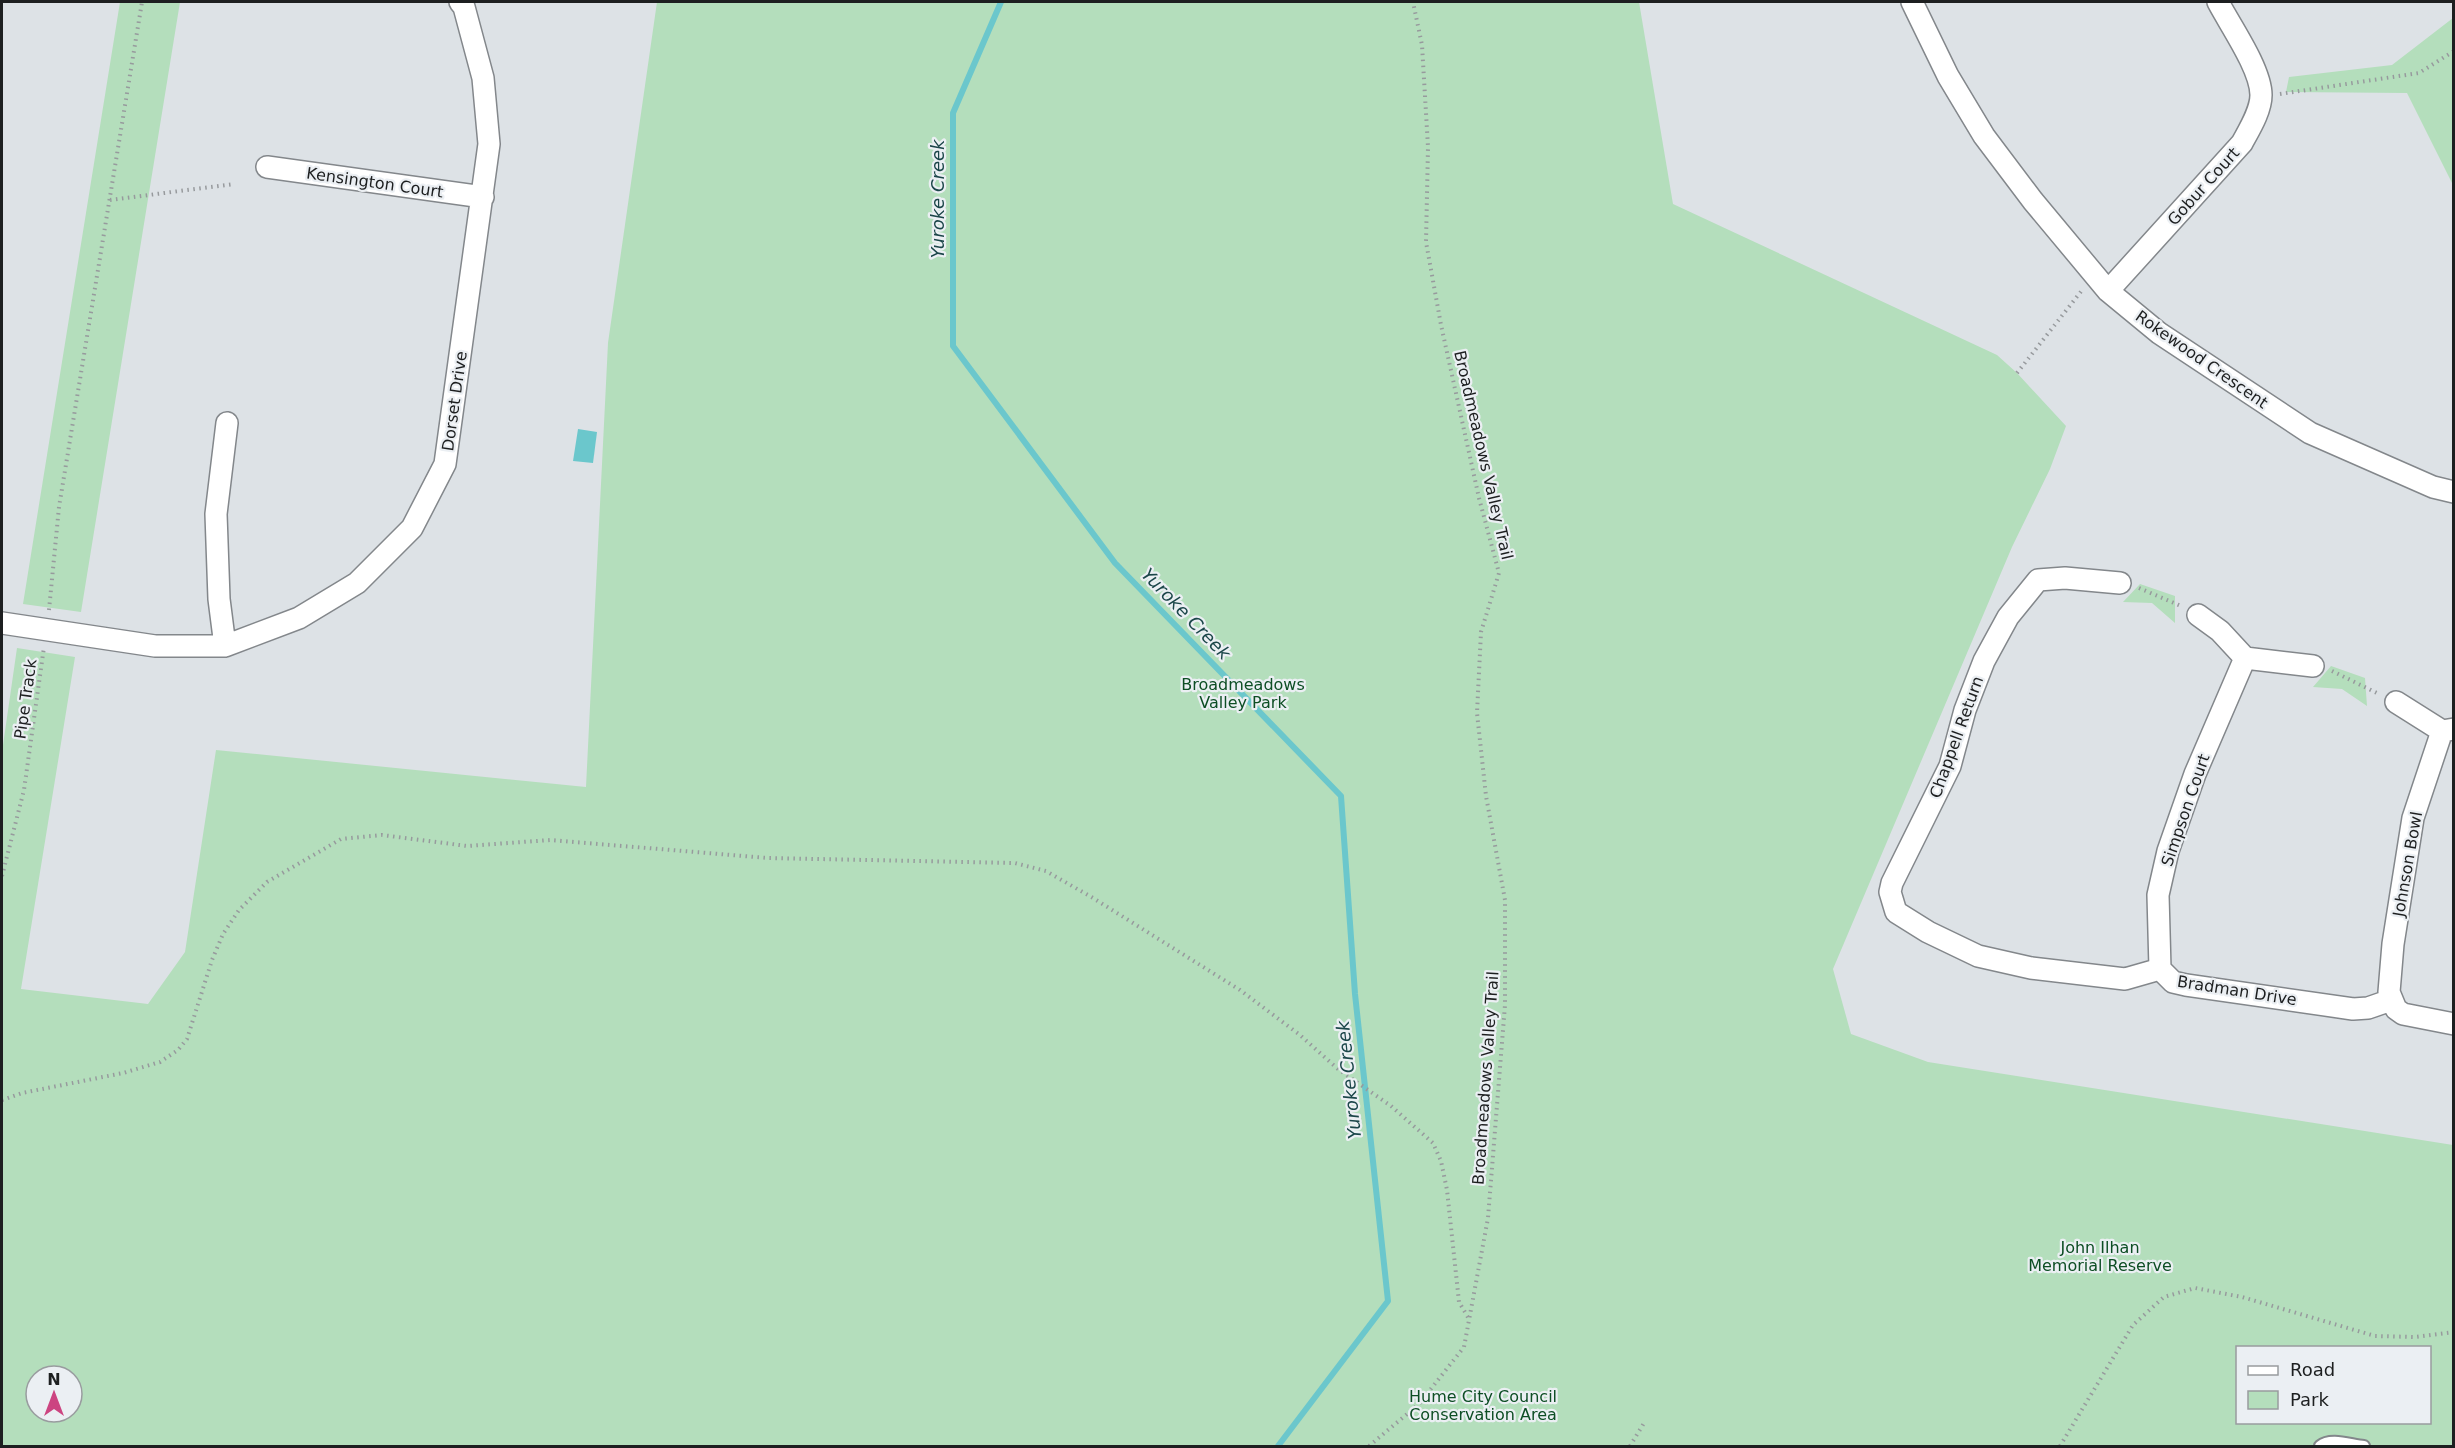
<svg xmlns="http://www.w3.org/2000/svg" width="2455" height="1448" font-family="'DejaVu Sans',sans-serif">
  <rect width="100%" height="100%" fill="#dde2e6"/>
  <path fill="#b4debc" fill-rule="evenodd" d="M120,2h60l-99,610 -58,-8z
    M657,2h982l34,202 324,151 20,18 49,53 -16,43 -38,78 -179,422 18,65 77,28 525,83v301h-2451v-694l15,-104 58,9 -54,332 127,15 37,-52 31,-202 370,37 22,-444zM2238,1348h192v74h-192zM36,1376h36v36h-36z
    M2453,18v167l-46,-92 -121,-1 3,-15 103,-12z
    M2140,584l35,12v27l-23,-20 -29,-1z
    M2331,666l34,12 2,28 -25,-17 -29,-2z"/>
  <path fill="#6bc7cc" d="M578,429l19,3 -4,31 -20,-2z"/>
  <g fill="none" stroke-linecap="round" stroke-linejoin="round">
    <path stroke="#6bc7cc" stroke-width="6" d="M1001,2l-48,111v233l162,217 226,233 14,198 33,307 -110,145"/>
    <defs>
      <path id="service" d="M2320,1446c11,-9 31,-1 44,0"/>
      <path id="minor" d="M1912,2l36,74 36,60 49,65 75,90 51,42 151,100 123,54 21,5
        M267,167l216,30
        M2108,291l134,-148c7,-13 19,-32 19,-48 0,-26 -31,-70 -43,-93
        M2120,583l-55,-5 -27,2 -30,37 -24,44 -19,49 -15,56 -58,117 -2,9 6,20 32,20 50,24 53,12 94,11 35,-10
        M2198,615l22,16 25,27 68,8
        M2,623l153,23h70l74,-28 58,-35 55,-55 33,-64 44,-320 -6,-66 -19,-71 -4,-5
        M225,646l-6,-47 -3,-85 11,-91
        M2396,702l46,29 12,-2
        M2442,731l-29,87 -20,126 -4,48 7,17 7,5 51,10
        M2160,969l-2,-74 10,-44 27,-77 50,-116
        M2160,969l13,13 13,3 167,24 15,-1 23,-8"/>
    </defs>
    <use href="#service" stroke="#83878b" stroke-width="14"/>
    <use href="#minor" stroke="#83878b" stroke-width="24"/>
    <path stroke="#979a9d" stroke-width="4" stroke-dasharray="1.5 4.5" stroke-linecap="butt" d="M2280,94l139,-21 35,-22
      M110,200l124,-16
      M2017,373l66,-84
      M2139,588l42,18
      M49,610l10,-103 83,-505
      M2332,671l47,23
      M2,876l22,-86 20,-143
      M2,1100l20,-7 101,-20 37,-11 18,-12 9,-11 25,-79 11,-26 16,-24 28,-28 74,-43 41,-4 85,11 83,-6 218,18 247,5 31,8 47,27 147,92 60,45 38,34 53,37 42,37 8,18 6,29 12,112 10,17
      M1369,1446l50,-42 45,-57 24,-129 17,-213v-105l-19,-104 -9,-83 4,-81 18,-59 -20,-75 -38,-173 -15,-83 2,-95 -6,-102 -9,-43
      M1630,1446l14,-23
      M2060,1446l73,-121 31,-28 31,-9 47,9 133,39 40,1 39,-5"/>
    <use href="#service" stroke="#fff" stroke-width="10"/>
    <use href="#minor" stroke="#fff" stroke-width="21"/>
  </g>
  <g text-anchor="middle" stroke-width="4.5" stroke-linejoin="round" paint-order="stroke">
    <g font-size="16" fill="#1d1f20" stroke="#ebeff3">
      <text transform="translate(375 182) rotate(8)" y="6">Kensington Court</text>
      <text transform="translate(2203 186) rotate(-48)" y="6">Gobur Court</text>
      <text transform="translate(2202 359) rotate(35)" y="6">Rokewood Crescent</text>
      <text transform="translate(454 401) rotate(-82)" y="6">Dorset Drive</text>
      <text transform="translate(1484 455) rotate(77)" y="6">Broadmeadows Valley Trail</text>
      <text transform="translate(25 699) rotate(-82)" y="6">Pipe Track</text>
      <text transform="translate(1956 737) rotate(-70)" y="6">Chappell Return</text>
      <text transform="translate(2185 810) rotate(-71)" y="6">Simpson Court</text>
      <text transform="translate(2407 864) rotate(-80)" y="6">Johnson Bowl</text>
      <text transform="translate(2237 990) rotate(9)" y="6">Bradman Drive</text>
      <text transform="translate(1485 1078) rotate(-86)" y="6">Broadmeadows Valley Trail</text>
    </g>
    <g font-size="16" fill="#0d4e24" stroke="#ebeff3">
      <text x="1243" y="690">Broadmeadows<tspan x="1243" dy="18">Valley Park</tspan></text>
      <text x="2100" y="1253">John Ilhan<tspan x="2100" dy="18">Memorial Reserve</tspan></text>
      <text x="1483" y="1402">Hume City Council<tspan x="1483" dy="18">Conservation Area</tspan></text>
    </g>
    <g font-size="18" font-style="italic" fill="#1b4649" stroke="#ebeff3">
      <text transform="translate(938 199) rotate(-90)" y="6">Yuroke Creek</text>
      <text transform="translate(1186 614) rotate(46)" y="6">Yuroke Creek</text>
      <text transform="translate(1349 1080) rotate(-96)" y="6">Yuroke Creek</text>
    </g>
  </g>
  <rect width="2455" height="1448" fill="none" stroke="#1d1f20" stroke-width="6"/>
  <rect x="2236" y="1346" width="195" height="78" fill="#ebeff3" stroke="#999c9f" stroke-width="1.5"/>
  <rect x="2248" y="1366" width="30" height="9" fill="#ffffff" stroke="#999c9f" stroke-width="1.5"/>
  <text x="2290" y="1376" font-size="18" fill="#1d1f20">Road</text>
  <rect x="2248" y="1391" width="30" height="18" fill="#b4debc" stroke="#999c9f" stroke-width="1.5"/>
  <text x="2290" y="1406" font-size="18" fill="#1d1f20">Park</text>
  <g transform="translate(54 1394)"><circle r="28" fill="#ebeff3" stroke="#999c9f" stroke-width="1.5"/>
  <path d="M0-4.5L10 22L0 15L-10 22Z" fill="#cc4481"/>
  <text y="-9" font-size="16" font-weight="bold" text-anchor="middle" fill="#1d1f20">N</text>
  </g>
</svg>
